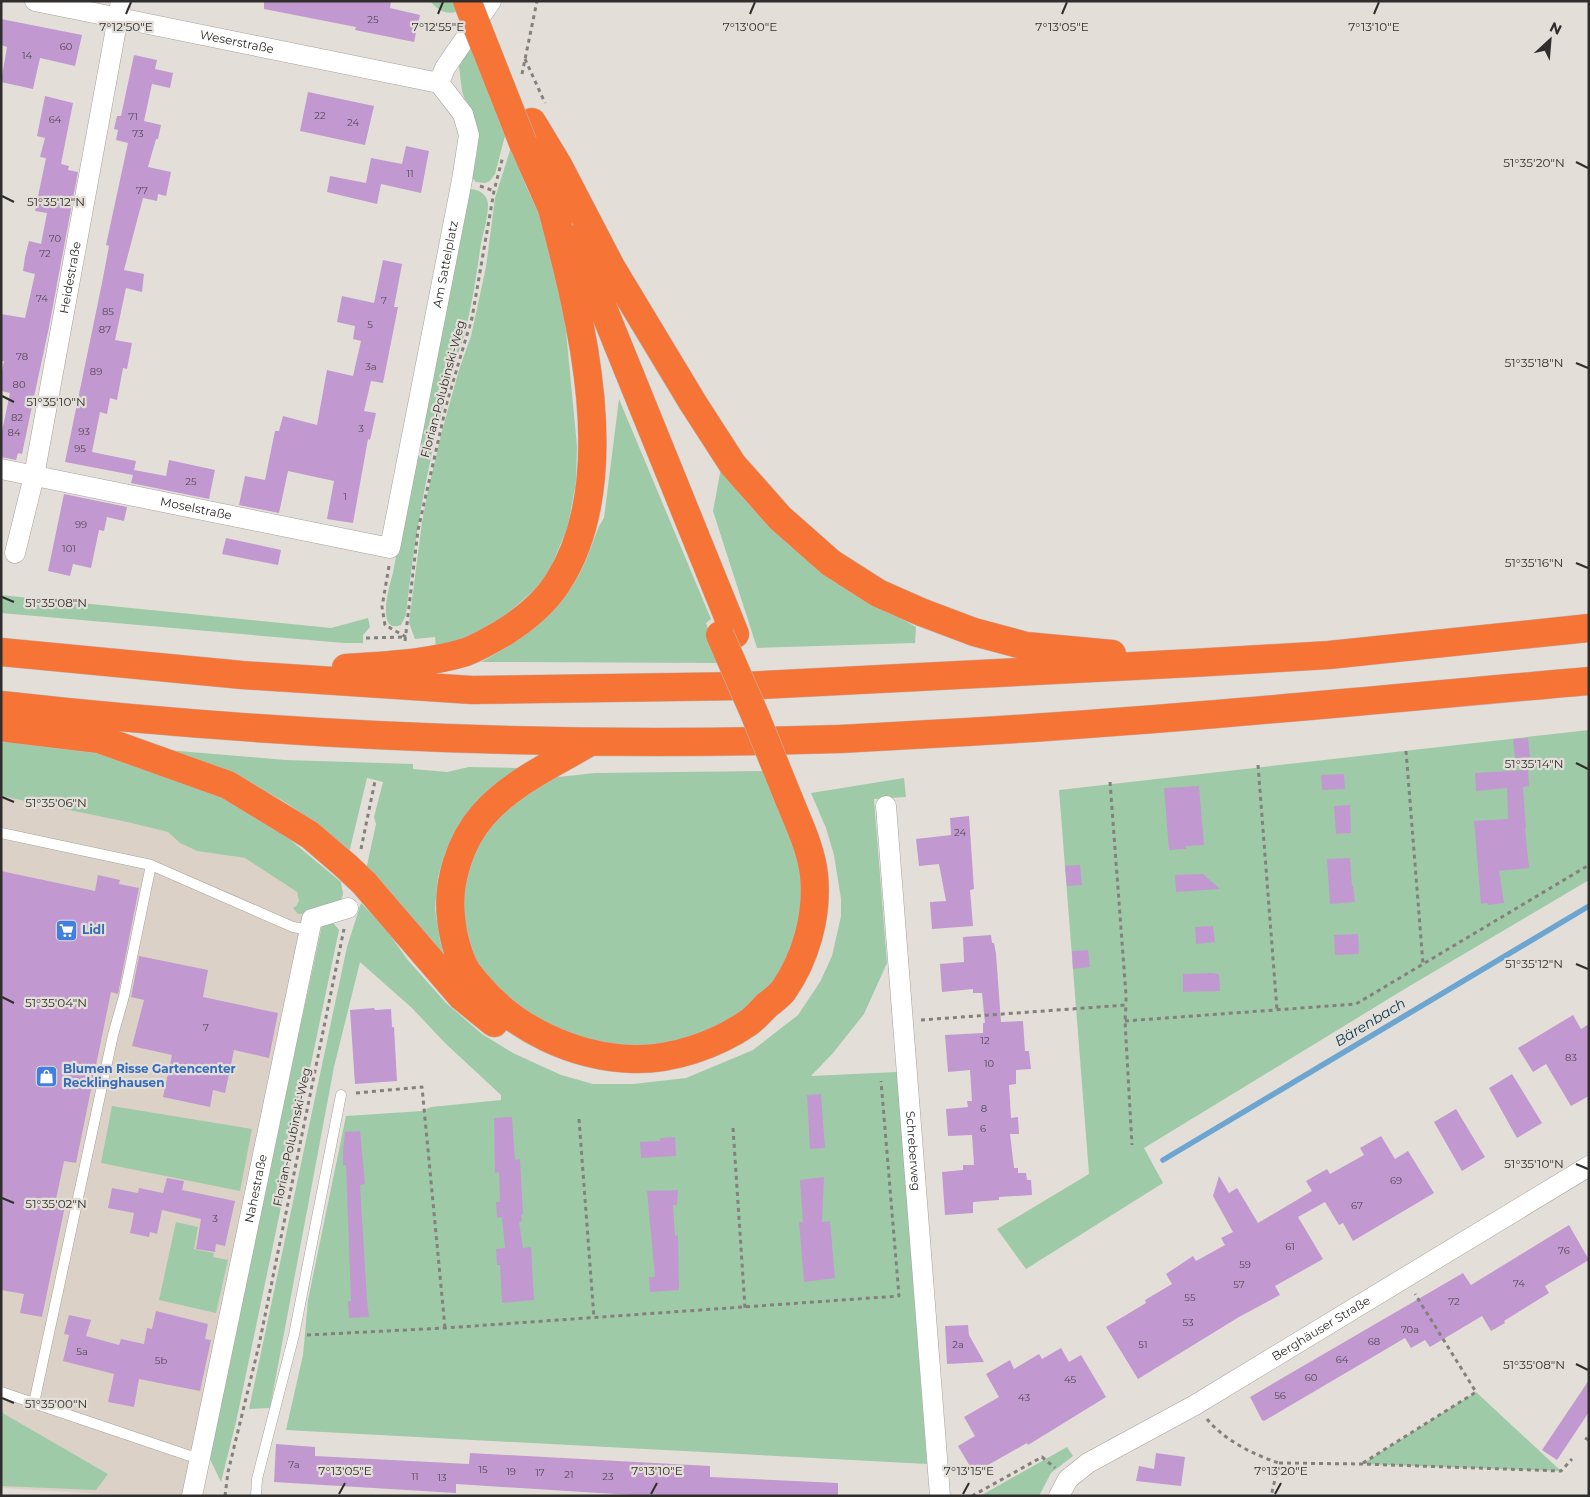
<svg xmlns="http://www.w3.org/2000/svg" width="1590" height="1497" font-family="Montserrat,sans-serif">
  <rect width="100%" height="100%" fill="#e4ded8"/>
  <path fill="#dcd1c6" d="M1,796l126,26 41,10 12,11 17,8 48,7 52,34 2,9 -3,5 26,7 1,8 -115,534 -7,41h-66l-134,-8v-2l107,-12 -107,-62z"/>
  <path fill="#9fcaa8" d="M430,1h25l3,10c-12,5 -20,-1 -28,-10z
    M470,43l36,89 -11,42 -5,7 -5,2 -9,-1 -4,-4 5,-26 -7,-38 -8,-23 -3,-25z
    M511,147l15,39 21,45 16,69 14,146 -1,36 -8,44 -17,41 -10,17 -42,37 -33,17 -30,10 -1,-11 -20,2 -6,-16 13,-101 6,-31 14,-60 17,-61 12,-34 15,-69 9,-69z
    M471,189c9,1 17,6 17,16 0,15 -6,30 -8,45 -4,28 -8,55 -15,82 -5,19 -13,36 -17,55 -20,75 -34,151 -42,228l-5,10c-26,10 -11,-42 -8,-52l71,-378z
    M619,399l92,220 -5,4 14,40 -239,-1c37,-20 74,-45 95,-82 10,-17 16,-36 23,-54l5,-8z
    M721,468l143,129 52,30 -1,16 -158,5 -44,-137z
    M1,595l330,33 37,-10 2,9 -7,8v8h-19l-343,-30z
    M1589,730v150l-181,107 -264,161 19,35 -137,86 -29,-40 92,-55 -30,-384z
    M1,739l100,15 92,31 32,14 45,24 71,59c0,4 2,9 2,12 -4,20 -31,19 -45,20l-5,-6 3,-2 3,-5 -2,-9 -52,-34 -48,-7 -17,-8 -12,-11 -41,-10 -126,-26z
    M167,750l118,10 128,4v5l34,3 22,-5 49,1 -58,55 -10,18 -7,18 -5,18 -3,31 5,33 10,26 -84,-97 10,-46 -2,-7 9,-35 -16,-4 -18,75c-25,-22 -51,-45 -80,-60 -32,-18 -67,-30 -102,-43z
    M764,771l37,94v72l-33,59 -56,36 -59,15 -53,-1 -90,-36 -43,-60 -6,-72 33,-64 55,-36 46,-5z
    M904,778l2,19 -32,2 13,164 -23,51 -31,39 -22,23 86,-4 30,392 -641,-34 17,-75 5,-55 38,-184 76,-5 9,-4 70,-7v-5l-56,-52 -33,-35 -52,-46 -26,105 -64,341 -21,1 98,-462 14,-44 24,25 22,31 39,44 36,31 31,19 48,22 32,9h40l53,-6 67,-28 45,-35 22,-33 12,-26 9,-40v-17l-7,-44 -8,-27 -15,-35z
    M330,919l9,11 -103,492 -15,60 -13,-27 115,-534z
    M112,1106l140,23 -12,62 -139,-28z
    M176,1222l22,5 -4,22 20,4 -1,4 15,3 -12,53 -57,-13z
    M1476,1392l85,79 -199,-7z
    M1,1412l107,62 -12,16 -95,-4z
    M1067,1447l6,9 -22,17 -12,23h-59z"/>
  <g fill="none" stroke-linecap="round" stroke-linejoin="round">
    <path stroke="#6ba5d0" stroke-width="5.5" d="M1163,1160l426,-254"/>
  </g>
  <path fill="#c199d0" d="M264,1h127l-1,7 30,7 -6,27 -59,-12 1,-3 -92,-18z
    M1,19l81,16 -7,31 -35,-8 -7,31 -32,-7 6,-35 -6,-2z
    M134,55l23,5 -2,9 18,4 -3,15 -18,-4 -8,37 17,4 -3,14h-2l-8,28 23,5 -5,24 -8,-2 -1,7 -14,-3 -19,72 20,4 -2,18 -16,-4 -11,52 17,3 -5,26 -4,-1 -6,32 -7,-2 -3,16 -7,-2 -8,40 44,9 -2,9 32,6 3,-16 46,10 -6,29 -78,-16 2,-8 -68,-13 37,-179 7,-37 -3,-1 22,-102 -12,-3 2,-10 -4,-1 3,-13h4z
    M308,92l66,14 -9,39 -65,-14z
    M45,96l28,7 -12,61 8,2 -1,4 10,2 -29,155 -18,84 -9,43 -4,-1 -2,7 -15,-3v-21l9,-43 -9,-2v-15l3,-15h-3v-47l24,4 10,-44 -12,-3 2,-14 4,-16 12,3 6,-31 -12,-2 11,-53 -6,-1 5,-19 -8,-2z
    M406,146l23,5 -8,42 -40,-9 -4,20 -50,-12 3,-16 36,7 5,-25 31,6z
    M383,260l19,4 -8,43h4l-15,76 -12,-2 -7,30 12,2 -6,27 -2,-1 -15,84 -26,-4 7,-38 -46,-10 -9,42 -40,-8 6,-29 20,4 10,-49h4l4,-15 34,9 10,-55 26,6 8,-35 -8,-2 2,-13 -18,-4 5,-26 32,7z
    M64,494l63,13 -3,14 -17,-4 -3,14 -5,-1 -8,38 -18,-4 -3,12 -22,-5z
    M226,538l55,12 -3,15 -56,-11z
    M1528,738l2,19 -15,1 -2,-19z
    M1528,770l1,16 -6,1 3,41h-1l4,40 -30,3 5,32 -16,2 -1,-2 -6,1 -7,-83 34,-2 -1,-31 -31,3 -1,-18z
    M1344,774l1,15 -23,1 -1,-15z
    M1199,786l5,59 -18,1v3l-17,1 -5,-62z
    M1350,805l1,28 -15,1 -2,-28z
    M969,816l5,73 -4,1 3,36 -41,3 -2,-27 16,-1 -7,-37 -20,2 -3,-27 35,-4 -1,-17z
    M1350,858l2,28h1l2,16 -25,2 -3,-45z
    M1080,865l2,20 -15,1 -2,-20z
    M1,871l94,20 3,-16 22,5 -1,4 20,4 -21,106 -7,-2 -35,171 -12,-2 -9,43 10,2 -23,111 -22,-4 4,-19 -23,-4z
    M1203,874l17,15 -44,3 -1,-17z
    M1213,926l2,16 -19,2 -1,-17z
    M1358,934l1,20 -24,1 -1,-20z
    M991,935l1,8h2l2,11 5,68 22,-1 2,30h4l2,18 -15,1v14l-7,1 2,33 7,-1 1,17h-9l4,34h4v5h8l1,7h4l1,15 -33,2v3l-26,2v11l-28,2 -3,-43 21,-2v-5h11l-2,-30 -24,1 -2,-27 22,-2 -1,-6h5l-2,-31 -22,2 -3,-37 38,-2v-10h2l-3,-30h-9v-4l-31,3 -2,-28 24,-2 -1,-25z
    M1088,950l2,17 -17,2 -1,-18z
    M139,956l69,14 -5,27 75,16 -9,45 -35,-8 -9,43 -12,-3 -3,17 -47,-10 9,-42 -40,-9 12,-46 -13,-3z
    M1211,973l8,1 1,17 -37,1v-18z
    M374,1008l1,2 16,-1 1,18h2l3,54 -42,3 -5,-74z
    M1573,1015l8,14 8,-5v72l-18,10 -25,-42 -13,8 -15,-24z
    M1512,1074l30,49 -25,15 -28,-50z
    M821,1094l4,54 -15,1 -3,-54z
    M1456,1109l29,48 -23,14 -28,-49z
    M512,1117l3,43 5,-1 3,55 -2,1 1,6 -3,1 4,26 8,-1 3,53 -32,3 -2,-38h-3l-1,-16 9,-1 -3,-31 -5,1 -1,-16h4l-1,-30 -4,1 -1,-55z
    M360,1131l5,53 -5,1 7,115 2,17 -20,1 -1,-17h3l-5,-136h-3v-14l2,-19z
    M1381,1136l14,23 13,-8 26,42 -81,48 -10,-18 -4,2 -14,-23 -27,15 25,42 -48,27 5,9 -41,22 -101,62 -32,-52 40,-24 -1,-3 27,-16 -6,-10 27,-18 3,5 29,-16 -4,-7 12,-6 -20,-36 6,-20 10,17 8,-5 21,35 54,-32 -6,-10 21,-12 3,5 34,-19 -4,-7z
    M675,1137l1,19 -35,2 -1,-16 20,-1v-3z
    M824,1177l-2,45 8,-1 5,57 -31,4 -5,-60h4l-3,-42z
    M167,1178l17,3 -2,9 53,11 -10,45 -9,-2 -1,8 -19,-3 5,-30 -39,-9 -5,24 -7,-2 -1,5 -19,-4 4,-20 -26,-5 4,-20 26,5 1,-5 24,5z
    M678,1190l-1,15h-4l2,31 3,-1 1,55 -29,2 -1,-15h6l-8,-86z
    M1569,1225l20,35 -44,26 4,7 -45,28 1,2 -14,8 -9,-15 -52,31 -5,-7 -14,8 -6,-10 -141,83 -2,-1 -12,-23 213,-124 8,12z
    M156,1311l52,13 -3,15 6,1 -11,51 -61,-12 -5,28 -26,-5 6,-28 -51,-13 6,-26 -5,-1 5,-19 22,5 -5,16 33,9 2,-6 23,5 3,-16 5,1z
    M968,1325l1,10 15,27 -37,2 -2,-38z
    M1061,1348l8,14 12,-7 25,42 -78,48 -1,-2 -53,30 -16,-27 17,-10 -11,-19 35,-20 -13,-23 24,-14 4,9 25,-15 3,5z
    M1589,1380v32l-32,48 -15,-10z
    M276,1444l39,3v9l154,8 1,-11 240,13v11l128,6v13h-191l-191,-12v9l-182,-11z
    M1156,1453l29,4 -4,29 -45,-5 3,-15 15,3z"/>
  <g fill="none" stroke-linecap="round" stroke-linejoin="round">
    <defs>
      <path id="lane" d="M1,833l150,32 142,62 17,3
        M1,1392l198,67
        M34,1403l79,-368 11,-39 27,-131
        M256,1496l1,-17 37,-144 47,-240"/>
      <g id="street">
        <path id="s1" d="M35,1l404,82"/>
        <path d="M439,83l6,-15 46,-67"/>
        <path id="s2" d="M1,469l389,79 72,-368 7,-45 -6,-21 -24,-31"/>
        <path id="s3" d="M15,553l19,-77 87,-475"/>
        <path id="s4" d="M886,806l54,690"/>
        <path id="s5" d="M192,1496l120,-577 36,-11"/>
        <path id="s6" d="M1059,1496l9,-17 20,-16 107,-58 394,-239"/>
      </g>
      <path id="highway" d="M532,122l26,43 53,102 82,136 40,62 47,53 51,45 47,30 43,19 53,20 52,14 86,8
        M523,143l35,79
        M575,239l160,395
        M1,652l241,23 230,15 272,-4 449,-23 136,-8 260,-27
        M346,668c40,-3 81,-4 120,-16 13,-5 25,-12 37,-19 21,-13 42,-30 55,-51 66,-103 22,-267 -7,-377
        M1,705c278,31 559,43 838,34 43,-2 86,-5 128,-7 208,-12 415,-33 622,-51
        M1,725l6,3 92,11 129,46 82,50 36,31
        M590,742c-37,22 -79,41 -107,73 -23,26 -36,68 -32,101 1,17 7,40 15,54 3,5 8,10 11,14 37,45 97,73 156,75 39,1 83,-14 115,-36 7,-5 13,-12 19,-18 5,-4 12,-9 16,-14 23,-33 35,-76 31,-116 -3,-27 -16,-53 -26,-78
        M364,883l98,114 32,26"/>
    </defs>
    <use href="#lane" stroke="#a6a19b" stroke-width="11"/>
    <use href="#street" stroke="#a6a19b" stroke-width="21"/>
    <use href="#highway" stroke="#bdbcbb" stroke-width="29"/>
    <path stroke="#84807c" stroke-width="3" stroke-dasharray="4 4" stroke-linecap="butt" d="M525,59l20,44
      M522,74l15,-73
      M480,186l14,5
      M389,566l-7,41 3,18 21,12
      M366,638l39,-1
      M405,641l13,-111 29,-128 25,-84 22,-127 9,-35
      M1406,751l17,213
      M1258,765l19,245
      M1110,782l16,213v10
      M361,849l14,-68
      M921,1020l205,-15 -1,16 7,124
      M1125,1021l231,-17 233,-139
      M356,1093l66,-6 23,241
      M579,1119l15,199
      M733,1128l12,180
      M307,1335l138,-7 454,-32 -18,-215
      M1207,1419c17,21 47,36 72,44l-8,33
      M1585,1438l4,2
      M1279,1463l83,1 199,7 11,-12
      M1363,1463l113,-71 -61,-98
      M225,1496l3,-24 31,-127 85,-416
      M972,1496l70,-39 13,11"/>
    <use href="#lane" stroke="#fff" stroke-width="10"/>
    <use href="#street" stroke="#fff" stroke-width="20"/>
    <use href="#highway" stroke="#f67436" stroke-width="28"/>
    <defs>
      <path id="highway-bridge" d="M467,1l56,142
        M720,635l35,80 33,82
        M346,866l18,17"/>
    </defs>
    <use href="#highway-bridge" stroke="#bdbcbb" stroke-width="29" stroke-linecap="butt"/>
    <use href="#highway-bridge" stroke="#f67436" stroke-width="28"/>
  </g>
  <path fill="none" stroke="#302e2c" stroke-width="2" d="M126,14l5,-12M438,14l5,-12M750,14l5,-12M1062,14l5,-12M1374,14l5,-12M1576,162l12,6M2,196l12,6M1576,363l12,5M2,396l12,6M1576,563l12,5M2,597l12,5M1576,763l12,6M2,797l12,5M1576,964l12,5M2,997l12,6M1576,1164l12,5M2,1198l12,5M1576,1364l12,6M2,1398l12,5M339,1494l6,-11M651,1494l6,-11M963,1494l6,-11M1275,1494l6,-11"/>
  <defs>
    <symbol id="supermarket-square" viewBox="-11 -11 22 22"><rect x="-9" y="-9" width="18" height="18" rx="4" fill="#3f7fe0" stroke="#e4ded8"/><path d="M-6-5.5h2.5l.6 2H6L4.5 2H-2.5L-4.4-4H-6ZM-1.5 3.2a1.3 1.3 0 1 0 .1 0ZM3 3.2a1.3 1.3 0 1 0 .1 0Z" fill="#fff"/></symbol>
    <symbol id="shop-square" viewBox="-11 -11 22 22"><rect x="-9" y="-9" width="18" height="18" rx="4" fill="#3f7fe0" stroke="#e4ded8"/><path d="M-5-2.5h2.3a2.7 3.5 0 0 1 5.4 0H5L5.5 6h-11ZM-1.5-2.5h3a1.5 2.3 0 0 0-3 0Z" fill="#fff"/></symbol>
  </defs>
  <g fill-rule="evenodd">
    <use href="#supermarket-square" x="54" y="918" width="25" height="25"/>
    <use href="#shop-square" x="34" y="1064" width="25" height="25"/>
  </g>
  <g text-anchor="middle" stroke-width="4.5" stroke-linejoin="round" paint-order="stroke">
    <g font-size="10" fill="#544955">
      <text x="373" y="23">25</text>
      <text x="66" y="50">60</text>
      <text x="27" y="59">14</text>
      <text x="320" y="119">22</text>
      <text x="133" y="120">71</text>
      <text x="55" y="123">64</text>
      <text x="353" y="126">24</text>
      <text x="138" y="137">73</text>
      <text x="410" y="177">11</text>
      <text x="142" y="194">77</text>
      <text x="55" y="242">70</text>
      <text x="45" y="257">72</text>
      <text x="42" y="302">74</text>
      <text x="384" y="304">7</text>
      <text x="108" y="315">85</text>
      <text x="370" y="328">5</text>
      <text x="105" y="333">87</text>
      <text x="22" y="360">78</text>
      <text x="371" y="370">3a</text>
      <text x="96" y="375">89</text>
      <text x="19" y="388">80</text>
      <text x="17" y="421">82</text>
      <text x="361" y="432">3</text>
      <text x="84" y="435">93</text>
      <text x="14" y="436">84</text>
      <text x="80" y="452">95</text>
      <text x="191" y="485">25</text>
      <text x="345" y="500">1</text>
      <text x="81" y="528">99</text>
      <text x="69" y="552">101</text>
      <text x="960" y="836">24</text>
      <text x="206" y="1031">7</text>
      <text x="985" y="1044">12</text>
      <text x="1571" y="1061">83</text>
      <text x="989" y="1067">10</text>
      <text x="984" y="1112">8</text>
      <text x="983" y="1132">6</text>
      <text x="1396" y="1184">69</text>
      <text x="1357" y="1209">67</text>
      <text x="215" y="1222">3</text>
      <text x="1290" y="1250">61</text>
      <text x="1564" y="1254">76</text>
      <text x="1245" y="1268">59</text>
      <text x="1519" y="1287">74</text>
      <text x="1239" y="1288">57</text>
      <text x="1190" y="1301">55</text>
      <text x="1454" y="1305">72</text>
      <text x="1188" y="1326">53</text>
      <text x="1410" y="1333">70a</text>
      <text x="1374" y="1345">68</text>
      <text x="958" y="1348">2a</text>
      <text x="1143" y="1348">51</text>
      <text x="82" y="1355">5a</text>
      <text x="1342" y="1363">64</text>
      <text x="161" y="1364">5b</text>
      <text x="1311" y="1381">60</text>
      <text x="1070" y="1383">45</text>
      <text x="1280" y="1399">56</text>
      <text x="1024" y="1401">43</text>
      <text x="294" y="1468">7a</text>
      <text x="483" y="1473">15</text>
      <text x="511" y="1475">19</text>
      <text x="540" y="1476">17</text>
      <text x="569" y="1478">21</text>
      <text x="415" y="1480">11</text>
      <text x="608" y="1480">23</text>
      <text x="442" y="1481">13</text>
    </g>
    <g font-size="12" fill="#302e2c" stroke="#e4ded8">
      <text dy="4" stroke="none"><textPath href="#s1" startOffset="206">Weserstraße</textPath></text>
      <text dy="4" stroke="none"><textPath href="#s2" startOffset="686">Am Sattelplatz</textPath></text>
      <text dy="4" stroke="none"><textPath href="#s3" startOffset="281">Heidestraße</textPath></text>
      <text transform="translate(443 389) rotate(-75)" y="4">Florian-Polubinski-Weg</text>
      <text dy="4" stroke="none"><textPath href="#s2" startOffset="199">Moselstraße</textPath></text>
      <text transform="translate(292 1137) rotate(-78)" y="4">Florian-Polubinski-Weg</text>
      <text dy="4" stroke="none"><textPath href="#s4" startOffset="346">Schreberweg</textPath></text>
      <text dy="4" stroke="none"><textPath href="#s5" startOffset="314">Nahestraße</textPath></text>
      <text dy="4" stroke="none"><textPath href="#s6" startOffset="314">Berghäuser Straße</textPath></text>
    </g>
    <g font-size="12" font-weight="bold" fill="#366cbe" stroke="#e4ded8" text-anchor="start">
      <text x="82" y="934">Lidl</text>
      <text x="63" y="1073">Blumen Risse Gartencenter<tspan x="63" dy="14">Recklinghausen</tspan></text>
    </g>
    <g font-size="14" font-style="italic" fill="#023350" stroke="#e4ded8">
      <text transform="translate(1370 1022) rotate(-31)" y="5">Bärenbach</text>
    </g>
  </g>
  <g font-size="12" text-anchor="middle" fill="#302e2c" stroke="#e4ded8" stroke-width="4.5" stroke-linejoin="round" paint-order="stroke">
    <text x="126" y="31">7°12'50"E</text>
    <text x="438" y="31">7°12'55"E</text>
    <text x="750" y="31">7°13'00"E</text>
    <text x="1062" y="31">7°13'05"E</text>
    <text x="1374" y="31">7°13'10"E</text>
    <text x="1534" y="167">51°35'20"N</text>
    <text x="56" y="206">51°35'12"N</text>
    <text x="1534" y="367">51°35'18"N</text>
    <text x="56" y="406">51°35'10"N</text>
    <text x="1534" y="567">51°35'16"N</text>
    <text x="56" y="607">51°35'08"N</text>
    <text x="1534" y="768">51°35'14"N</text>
    <text x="56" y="807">51°35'06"N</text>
    <text x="1534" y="968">51°35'12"N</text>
    <text x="56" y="1007">51°35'04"N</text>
    <text x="1534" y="1168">51°35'10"N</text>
    <text x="56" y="1208">51°35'02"N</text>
    <text x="1534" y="1369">51°35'08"N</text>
    <text x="56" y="1408">51°35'00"N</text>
    <text x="345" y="1475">7°13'05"E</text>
    <text x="657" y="1475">7°13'10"E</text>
    <text x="969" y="1475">7°13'15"E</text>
    <text x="1281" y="1475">7°13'20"E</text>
  </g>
  <rect width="1590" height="1497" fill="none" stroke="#302e2c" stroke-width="5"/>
  <g transform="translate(1550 40) rotate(26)" stroke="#e4ded8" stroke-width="4" paint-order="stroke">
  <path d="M0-4L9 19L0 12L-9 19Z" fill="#302e2c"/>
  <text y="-8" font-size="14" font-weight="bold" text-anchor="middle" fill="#302e2c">N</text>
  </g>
</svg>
